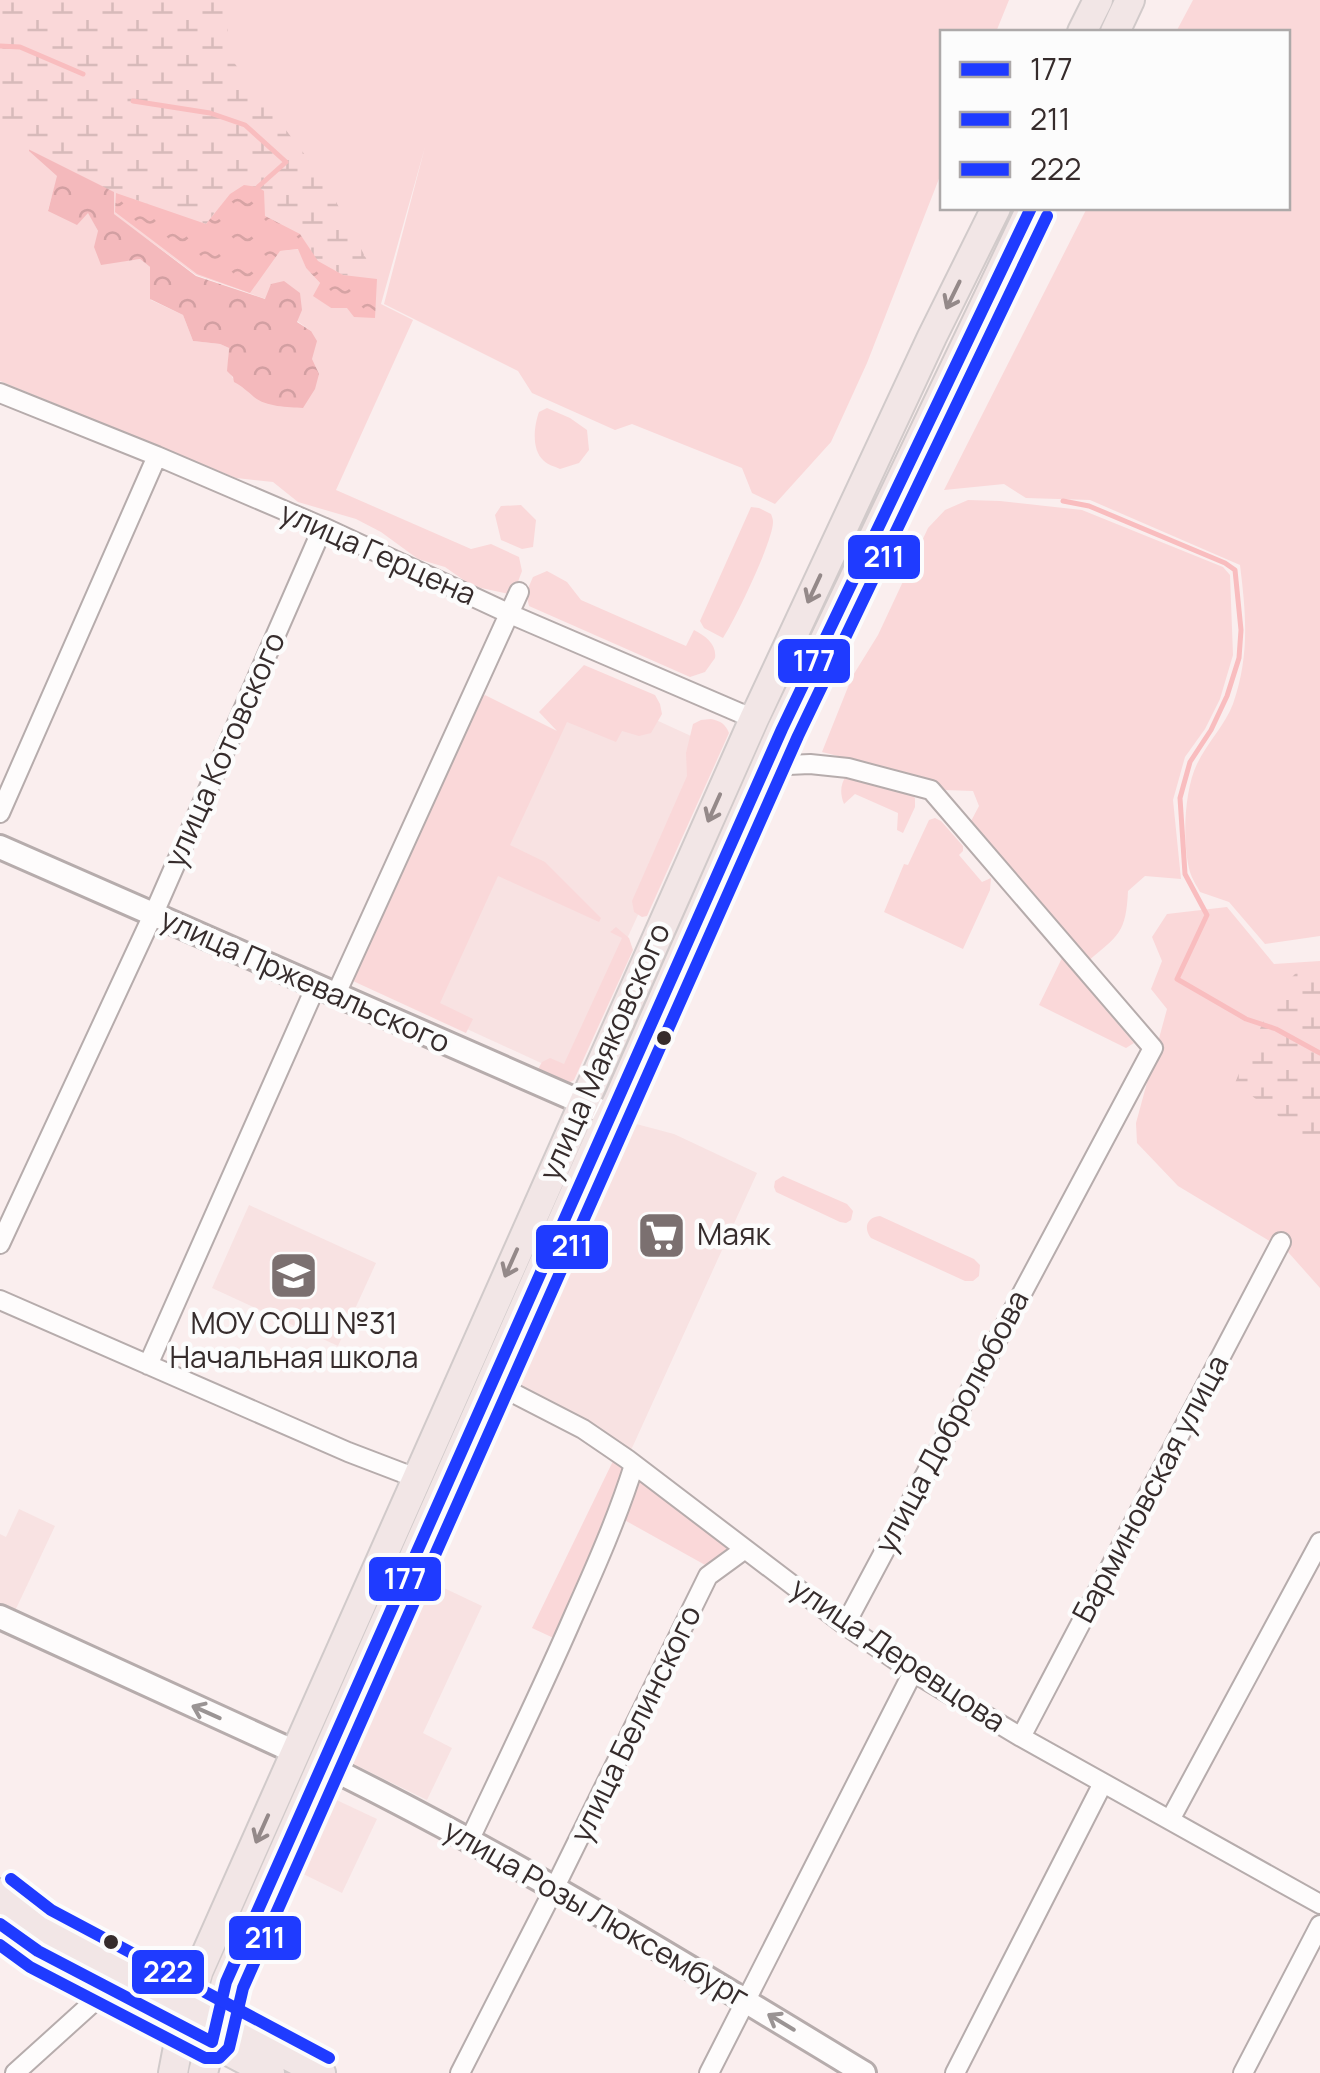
<svg xmlns="http://www.w3.org/2000/svg" width="1320" height="2073" font-family="Manrope,sans-serif">
  <defs>
    <pattern id="forest-crowns" width="20" height="18" patternUnits="userSpaceOnUse" patternTransform="scale(2.5)"><rect width="20" height="18" fill="#f4b9bc"/><path d="M2 6a3 3 0 1 1 6 0M12 15a3 3 0 1 1 6 0" fill="none" stroke="#d29fa2"/></pattern>
    <pattern id="wetland-marsh" width="20" height="14" patternUnits="userSpaceOnUse" patternTransform="scale(2.5)"><rect width="20" height="14" fill="#fad8d9"/><path d="M1 5h8M5 5V1M11 12h8M15 12V8" fill="none" stroke="#d7baba"/></pattern>
    <pattern id="water-ripples" width="26" height="14" patternUnits="userSpaceOnUse" patternTransform="scale(2.5)"><rect width="26" height="14" fill="#f9bdbf"/><path d="M2 4q2-2 4 0t4 0M15 11q2-2 4 0t4 0" fill="none" stroke="#d6a3a4"/></pattern>
  </defs>
  <rect width="100%" height="100%" fill="#faeeee"/>
  <path fill="#f8e2e2" d="M582,686l133,61 -150,327 -133,-61z
    M625,1121l49,13 83,39 -130,286 -123,-71z
    M249,1205l127,58 -38,83 -126,-58z
    M19,1509l36,17 -41,87 -14,-6v-73l6,3z
    M425,1579l57,27 -59,127 29,15 -25,52 -82,-40z
    M328,1796l49,23 -35,74 -49,-24z"/>
  <path fill="#fad8d9" fill-rule="evenodd" d="M0,0h1009l-13,32h-54v139l-75,192 -36,79 -56,62 -23,-11 -10,-25 -110,-44 -17,6 -83,-37 -14,-22 -134,-67 41,-157 -44,157 32,16 -77,170 135,59 20,-5 28,13 3,14 -9,24 -41,-9 -27,-19 -27,-8 -37,-27 -25,-13 -58,-17 -25,-20 -37,-4 -236,-97zM58,175l56,10 -1,29 83,61 70,24 45,32 1,28 -63,31c-21,-12 -22,-18 -20,-42l-9,-4 -27,-3 -10,-26 -32,-15 -1,-33 -10,-8 -39,5 -3,-33 -10,-19 -40,-2zM300,234l47,74h-16l-17,-12 6,-13 -14,-15 -7,-19 -19,2z
    M1193,0h127v936l-55,8 -36,-42 -29,-10c-3,-6 -8,-13 -10,-20 -8,-29 -6,-81 7,-108 10,-21 28,-39 36,-60 17,-49 13,-90 7,-139l-150,-65 -64,-2 -22,-14 -60,6 143,-282h201v-176h-112z
    M547,408l23,10 17,12 2,20 -10,13 -19,6c-6,-3 -12,-4 -16,-8 -13,-11 -10,-35 -5,-49z
    M968,500l32,1 82,9 141,57 7,8 3,80 -13,44 -15,30 -20,28 -12,43 8,79 -36,-3 -17,15c-2,42 -9,44 -40,70l-118,-138 9,-17 -6,-15 -29,-1 -30,-15 -92,-23 30,-75 26,-42 50,-107 17,-18z
    M521,505l15,15 -3,27 -11,2 -21,-9 -6,-25 6,-9z
    M751,507l8,1 12,6c1,3 2,5 2,8 0,19 -38,98 -50,116l-19,-10 -4,-7z
    M547,571l20,11 14,18 105,46 8,-16c12,6 23,15 21,28l-10,14 -15,5 -161,-71 -3,-13 7,-16z
    M584,665l71,30 5,9 2,10 -11,19 -12,3 -17,-5 -6,11 -49,-20 -57,123 35,17 56,56 -2,4 -101,-46 -58,127 33,16 -7,14 -113,-52v-8l127,-274 5,-4 72,36 -18,-19z
    M711,719c9,2 14,4 18,14l-82,183 -5,1 -8,-5 -2,-11 55,-125 -1,-23 7,-29 8,-4z
    M860,775l51,19 4,4v9l-12,26 -6,-3 1,-17 -43,-19 -11,10c-4,-10 -4,-19 2,-28z
    M935,818l6,3 22,25v5l-4,4 23,27 9,-4 -1,12 -27,59 -79,-37 20,-48 4,1 21,-45z
    M1227,907l47,57 46,-3v327l-32,-36 -110,-66 -41,-43 -1,-20 31,-114 -16,-20 11,-28 -10,-24 15,-23z
    M616,927l13,11 4,12 -59,130 -13,7 -24,-16 5,-9 8,-4 14,6 58,-126 -12,-6z
    M1062,958l72,85 -8,5 -87,-43z
    M783,1176l64,28 6,7 -2,9 -5,3 -6,-1 -64,-30 -2,-5 1,-6z
    M880,1216l94,43 6,6 -1,11 -6,5h-8l-94,-43c-8,-10 -4,-21 9,-22z
    M613,1461l15,8 -68,172 -28,-13z
    M635,1475l91,68v13l-19,10 -88,-49z"/>
  <path fill="url(#forest-crowns)" d="M29,136l85,49v29l82,62 69,23 6,-15 13,-3 16,12 2,17 -5,12 14,9 6,10 -5,18 7,15 -4,15 -12,19c-15,-1 -37,-1 -49,-11 -7,-6 -11,-10 -20,-15l-1,-5 -6,-6 2,-23 -9,-4 -27,-3 -10,-26 -33,-16v-32l-10,-8 -39,6 -7,-18 4,-16 -10,-18 -11,12 -29,-14 9,-35 -28,-25z"/>
  <path fill="url(#wetland-marsh)" d="M0,0h218l6,4 8,56 93,121 52,98 -34,-4 -26,-14 -17,-27 -35,-18 -1,-24 -34,1 -24,31 -90,-31 -116,-58z
    M1320,965v183l-85,-65 13,-31 33,-64 22,-22z"/>
  <path fill="url(#water-ripples)" d="M244,185l14,2 6,4 1,25 35,18 18,27 25,14 34,4 -2,39 -21,-1 -7,-9h-16l-18,-12 7,-13 -14,-15 -8,-19 -18,2 -30,42 -53,-19 -82,-62 1,-19 90,31 24,-30z"/>
  <g fill="none" stroke-linecap="round" stroke-linejoin="round">
    <path stroke="#f9bdbf" stroke-width="5" d="M0,46l20,1 63,27
      M133,101l77,12 35,12 41,37 -28,25
      M1063,501l26,5 136,57 10,7 6,60 -2,28 -12,38 -16,34 -21,32 -10,36 5,76 22,41 -30,64 69,40 30,10 44,24"/>
    <defs>
      <path id="minor" d="M0,393l157,63 166,71 187,87 244,105
        M766,766l44,-2 38,4 83,22 222,258 -308,577
        M0,813l157,-357
        M336,994l183,-402
        M0,1244l158,-340 165,-377
        M0,1300l348,152 68,26
        M148,1365l168,-379
        M492,1382l91,47 44,30 218,166 68,47 108,65 299,167
        M1021,1737l260,-495
        M1170,1820l150,-278
        M470,1839c35,-74 71,-148 104,-224 22,-49 44,-99 60,-150
        M15,2073l94,-85
        M460,2073l95,-186 153,-311 37,-27
        M709,2073l204,-401
        M955,2073l148,-290
        M1243,2073l77,-148"/>
      <path id="tertiary" d="M0,847l597,262
        M0,1617l295,135
        M322,1764c188,92 364,201 542,309"/>
      <path id="primary" d="M1082,32l16,-32
        M1115,32l15,-32
        M0,1893l41,32 280,148
        M0,1924l54,35 216,114
        M173,2073l9,-47 17,-56 555,-1251 178,-382 64,-129
        M203,2073l23,-91 374,-846 18,-35 164,-372 249,-521"/>
    </defs>
    <use href="#minor" stroke="#b6acac" stroke-width="22"/>
    <use href="#tertiary" stroke="#b6acac" stroke-width="28"/>
    <use href="#primary" stroke="#d1caca" stroke-width="32"/>
    <use href="#minor" stroke="#fefcfc" stroke-width="18"/>
    <use href="#tertiary" stroke="#fefcfc" stroke-width="22"/>
    <use href="#primary" stroke="#f2e6e6" stroke-width="28"/>
    <defs>
      <path id="bus-1" d="M0,1924l38,27 174,91
        M212,2042l14,-60 556,-1253 249,-521"/>
      <path id="bus-2" d="M0,1945l30,22 175,91h14l10,-10 14,-60 555,-1252 249,-520"/>
      <path id="bus-3" d="M11,1879l40,31 278,148"/>
    </defs>
    <use href="#bus-1" stroke="#fcfcfc" stroke-width="20"/>
    <use href="#bus-2" stroke="#fcfcfc" stroke-width="20"/>
    <use href="#bus-3" stroke="#fcfcfc" stroke-width="20"/>
    <use href="#bus-1" stroke="#1f3bff" stroke-width="12"/>
    <use href="#bus-2" stroke="#1f3bff" stroke-width="12"/>
    <use href="#bus-3" stroke="#1f3bff" stroke-width="12"/>
  </g>
  <defs><path id="oneway-shaft" d="M-6 0H5M1.5-3L5.5 0L1.5 3" fill="none" stroke-width="1.6" stroke-linecap="round" stroke-linejoin="round" transform="scale(2.5)"/></defs>
  <g stroke="#948989">
    <use href="#oneway-shaft" transform="translate(953 295) rotate(116)"/>
    <use href="#oneway-shaft" transform="translate(814 589) rotate(115)"/>
    <use href="#oneway-shaft" transform="translate(714 808) rotate(114)"/>
    <use href="#oneway-shaft" transform="translate(511 1263) rotate(114)"/>
    <use href="#oneway-shaft" transform="translate(262 1829) rotate(114)"/>
  </g>
  <g stroke="#9a9494">
    <use href="#oneway-shaft" transform="translate(206 1712) rotate(-156)"/>
    <use href="#oneway-shaft" transform="translate(781 2022) rotate(-149)"/>
  </g>
  <defs>
    <symbol id="supermarket-square" viewBox="-11 -11 22 22"><rect x="-9" y="-9" width="18" height="18" rx="4" fill="#7b7070" stroke="#fcfcfc"/><path d="M-6-5.5h2.5l.6 2H6L4.5 2H-2.5L-4.4-4H-6ZM-1.5 3.2a1.3 1.3 0 1 0 .1 0ZM3 3.2a1.3 1.3 0 1 0 .1 0Z" fill="#fff"/></symbol>
    <symbol id="school-square" viewBox="-11 -11 22 22"><rect x="-9" y="-9" width="18" height="18" rx="4" fill="#7b7070" stroke="#fcfcfc"/><path d="M0-5L7-2L0 1L-7-2ZM-4 1L0 2.5L4 1V4Q0 6-4 4Z" fill="#fff"/></symbol>
  </defs>
  <g fill-rule="evenodd">
    <use href="#supermarket-square" x="634" y="1208" width="55" height="55"/>
    <use href="#school-square" x="266" y="1248" width="55" height="55"/>
  </g>
  <g fill="#362c2c" stroke="#fcfcfc" stroke-width="4">
    <circle cx="664" cy="1038" r="9"/>
    <circle cx="111" cy="1942" r="9"/>
  </g>
  <g text-anchor="middle" stroke-width="9" stroke-linejoin="round" paint-order="stroke">
    <g font-size="30" fill="#362c2c" stroke="#fcfcfc">
      <text transform="translate(378 554) rotate(24)" y="10">улица Герцена</text>
      <text transform="translate(225 750) rotate(-66)" y="10">улица Котовского</text>
      <text transform="translate(305 981) rotate(24)" y="10">улица Пржевальского</text>
      <text transform="translate(605 1052) rotate(-66)" y="10">улица Маяковского</text>
      <text transform="translate(952 1422) rotate(-62)" y="10">улица Добролюбова</text>
      <text transform="translate(1151 1489) rotate(-62)" y="10">Барминовская улица</text>
      <text transform="translate(898 1655) rotate(34)" y="10">улица Деревцова</text>
      <text transform="translate(636 1724) rotate(-64)" y="10">улица Белинского</text>
      <text transform="translate(596 1914) rotate(30)" y="10">улица Розы Люксембург</text>
    </g>
    <g font-size="30" fill="#362c2c" stroke="#fcfcfc" text-anchor="start">
      <text x="697" y="1245">Маяк</text>
      <text x="294" y="1334" text-anchor="middle">МОУ СОШ №31<tspan x="294" dy="34">Начальная школа</tspan></text>
    </g>
  </g>
  <g stroke="#fcfcfc" stroke-width="4">
    <rect x="846" y="533" width="76" height="48" rx="10" fill="#1f3bff"/>
    <rect x="776" y="637" width="76" height="48" rx="10" fill="#1f3bff"/>
    <rect x="534" y="1223" width="76" height="48" rx="10" fill="#1f3bff"/>
    <rect x="367" y="1555" width="76" height="48" rx="10" fill="#1f3bff"/>
    <rect x="227" y="1914" width="76" height="48" rx="10" fill="#1f3bff"/>
    <rect x="130" y="1948" width="76" height="48" rx="10" fill="#1f3bff"/>
  </g>
  <g font-size="28" text-anchor="middle" font-weight="bold" fill="#fff">
    <text x="884" y="567">211</text>
    <text x="814" y="671">177</text>
    <text x="572" y="1256">211</text>
    <text x="405" y="1589">177</text>
    <text x="265" y="1948">211</text>
    <text x="168" y="1982">222</text>
  </g>
  <rect x="940" y="30" width="350" height="180" fill="#fcfcfc" stroke="#ada9a9" stroke-width="2.5"/>
  <rect x="960" y="62" width="50" height="15" fill="#1f3bff" stroke="#ada9a9" stroke-width="2.5"/>
  <text x="1030" y="80" font-size="30" fill="#362c2c">177</text>
  <rect x="960" y="112" width="50" height="15" fill="#1f3bff" stroke="#ada9a9" stroke-width="2.5"/>
  <text x="1030" y="130" font-size="30" fill="#362c2c">211</text>
  <rect x="960" y="162" width="50" height="15" fill="#1f3bff" stroke="#ada9a9" stroke-width="2.5"/>
  <text x="1030" y="180" font-size="30" fill="#362c2c">222</text>
</svg>
